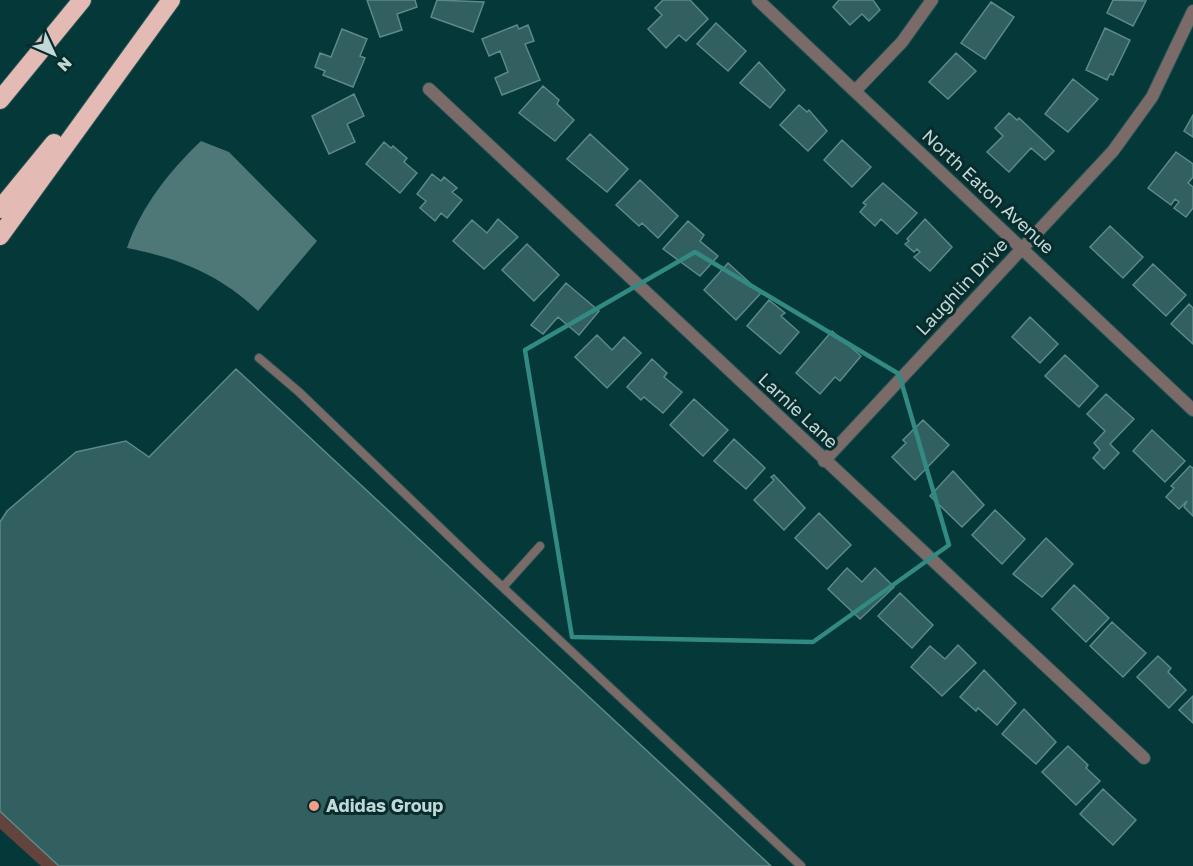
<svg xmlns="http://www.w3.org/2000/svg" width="1193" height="866" font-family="'Golos Text',sans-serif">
  <rect width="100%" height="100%" fill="#053838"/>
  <path fill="#63433d" d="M0,811l4,4 55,51h-18l-41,-37z"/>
  <path fill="#4d7877" d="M201,141l28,11 88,89 -59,70c-39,-37 -80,-53 -131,-63 14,-41 43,-78 74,-107z"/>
  <path fill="#325f5f" stroke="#5c8989" stroke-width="1.5" d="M367,0h48l2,7 -20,7 5,16 -22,7z
    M437,0l47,2 -11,30 -42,-15z
    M663,0h27l18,19 -22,22 -7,-6 -13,13 -18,-19 14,-14 -7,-7z
    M839,0h34l7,10 -11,11 -7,-7 -12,11 -17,-18z
    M1113,0l33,1 -13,25 -26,-13z
    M991,2l23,15 -29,42 -24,-16z
    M716,23l30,28 -18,20 -31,-27z
    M517,25l2,4 9,-4 6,16 -9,3 15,36 -38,15 -7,-17 13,-6 -8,-21 -11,5 -7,-17z
    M1105,28l25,12 -17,35 -3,-1 -3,6 -21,-10z
    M342,29l25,10 -7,17 5,2 -12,29 -30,-12 2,-4 -10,-4 5,-14 11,4z
    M956,53l20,18 -28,28 -19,-17z
    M759,62l26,28 -15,18 -30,-25z
    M1073,79l25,20 -30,33 -23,-18z
    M543,86l16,14 -2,4 17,16 -19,21 -36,-28z
    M354,94l10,22 -17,8 8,18 -26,12 -17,-38z
    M799,105l8,7 2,-2 18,21 -19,20 -28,-26z
    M1009,113l8,7 2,-2 35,33 -9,9 -14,-12 -22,24 -22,-20 16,-16 -8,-8z
    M1193,115v22l-9,-6z
    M590,134l38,35 -21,23 -40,-33z
    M842,140l29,27 -19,20 -28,-27z
    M384,142l7,6 2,-2 14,12 -3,4 13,11 -17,20 -34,-29z
    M1176,152l17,12v13l-5,6 5,4v21l-7,9 -12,-9 5,-6 -4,-3 -4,6 -23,-17z
    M432,174l9,7 3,-4 13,11 -5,4 10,8 -15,18 -6,-5 -6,8 -15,-13 6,-7 -9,-7z
    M640,180l38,36 -20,22 -16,-15 -3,3 -23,-21z
    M883,183l34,30 -20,21 -16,-15 -6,7 -15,-14 6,-7 -3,-2z
    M498,219l20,18 -34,32 -31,-28 19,-21 15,13z
    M925,219l27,28 -22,24 -16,-14 6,-5 -3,-3 -3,3 -9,-8 4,-3 -2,-2z
    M688,221l16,14 -4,6 18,15 -18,20 -37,-27z
    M1110,226l33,31 -20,21 -33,-31z
    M527,244l32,31 -25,26 -32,-31z
    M728,263l33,30 -25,27 -32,-30z
    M1153,264l33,31 -20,21 -33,-31z
    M566,283l33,28 -20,24 -21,-18 -15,17 -12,-9z
    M769,300l16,13 -4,3 18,16 -19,22 -33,-28z
    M1189,304l4,4v36l-22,-20z
    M1030,317l28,27 -18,19 -28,-26z
    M832,331l29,25 -21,25 -5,-4 -15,17 -24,-21z
    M597,335l15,15 12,-13 17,16 -34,35 -32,-31z
    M1065,355l33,31 -19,21 -34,-31z
    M652,359l15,14 -3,4 18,15 -19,21 -19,-16 -3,3 -14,-13z
    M236,369l535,497h-712l-55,-51 -4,-4v-289l7,-11 69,-59 50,-11 23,16z
    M1106,394l28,25 -24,25 9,9 -15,16 -11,-11 7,-8 -6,-7 11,-12 -18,-17z
    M694,399l34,31 -25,26 -33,-31z
    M923,420l26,25 -34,35 -23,-23 14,-14 -3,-3z
    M1152,430l33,31 -20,21 -32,-31z
    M734,439l31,29 -19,21 -32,-28z
    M1190,466l3,2v48l-9,-9 3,-6 -8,8 -13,-12 8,-9 -3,-2z
    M953,471l31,34 -22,22 -32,-31z
    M774,475l31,33 -21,22 -30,-30 20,-20 -3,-3z
    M995,510l30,29 -23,25 -30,-29z
    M819,513l32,32 -24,24 -32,-31z
    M1046,538l27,26 -31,33 -29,-23z
    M847,568l15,14 13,-14 19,19 -34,32 -32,-30z
    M1074,585l35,33 -23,24 -34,-33z
    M900,593l33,32 -21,23 -34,-32z
    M1112,622l34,31 -23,24 -33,-31z
    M958,645l18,18 -34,33 -31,-29 19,-21 15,13z
    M1158,656l13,12 -3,4 18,18 -17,18 -32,-31z
    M984,670l32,33 -19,22 -19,-17 -2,3 -16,-14z
    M1193,696v27l-14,-13z
    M1024,709l32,33 -20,22 -34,-30z
    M1068,746l20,19 -2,3 14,13 -24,24 -34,-33z
    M1103,789l33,31 -23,25 -33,-31z"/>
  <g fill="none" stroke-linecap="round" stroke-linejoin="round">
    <defs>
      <path id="service" d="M259,358l40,34 181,174 321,300
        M503,587l37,-41"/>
      <path id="minor" d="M758,0l435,410
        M429,89l715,669
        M855,91l47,-49 30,-42
        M824,461l289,-310 39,-54 41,-86"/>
      <path id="motorway" d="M0,100l82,-100
        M0,209l54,-66
        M0,236l171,-236"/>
    </defs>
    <use href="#service" stroke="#275555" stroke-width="10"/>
    <use href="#minor" stroke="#275555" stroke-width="14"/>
    <use href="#motorway" stroke="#275555" stroke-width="20"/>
    <use href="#service" stroke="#7b6b68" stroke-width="8"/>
    <use href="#minor" stroke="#7b6b68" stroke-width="12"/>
    <use href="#motorway" stroke="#e3bbb4" stroke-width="18"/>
  </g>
  <path fill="none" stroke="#328a83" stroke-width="4.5" stroke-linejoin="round" d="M695,252l204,122 50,171 -136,97 -241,-5 -47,-287z"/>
  <circle fill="#f49d8d" stroke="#082c2c" stroke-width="2" cx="314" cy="806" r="6"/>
  <g text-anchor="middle" stroke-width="6" stroke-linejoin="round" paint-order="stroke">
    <g font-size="18" fill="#c0d8d7" stroke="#082c2c">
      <text transform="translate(988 192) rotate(43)" y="6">North Eaton Avenue</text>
      <text transform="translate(962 287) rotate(-47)" y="6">Laughlin Drive</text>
      <text transform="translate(798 411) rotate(43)" y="6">Larnie Lane</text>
    </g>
    <g font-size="18" font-weight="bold" fill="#c0d8d7" stroke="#082c2c" text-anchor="start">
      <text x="326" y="812">Adidas Group</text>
    </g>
  </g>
  <g transform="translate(54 54) rotate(134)" stroke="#082c2c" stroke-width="4.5" paint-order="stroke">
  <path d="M0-4.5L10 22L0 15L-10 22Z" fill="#c0d8d7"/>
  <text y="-9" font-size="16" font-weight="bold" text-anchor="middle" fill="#c0d8d7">N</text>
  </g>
</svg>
